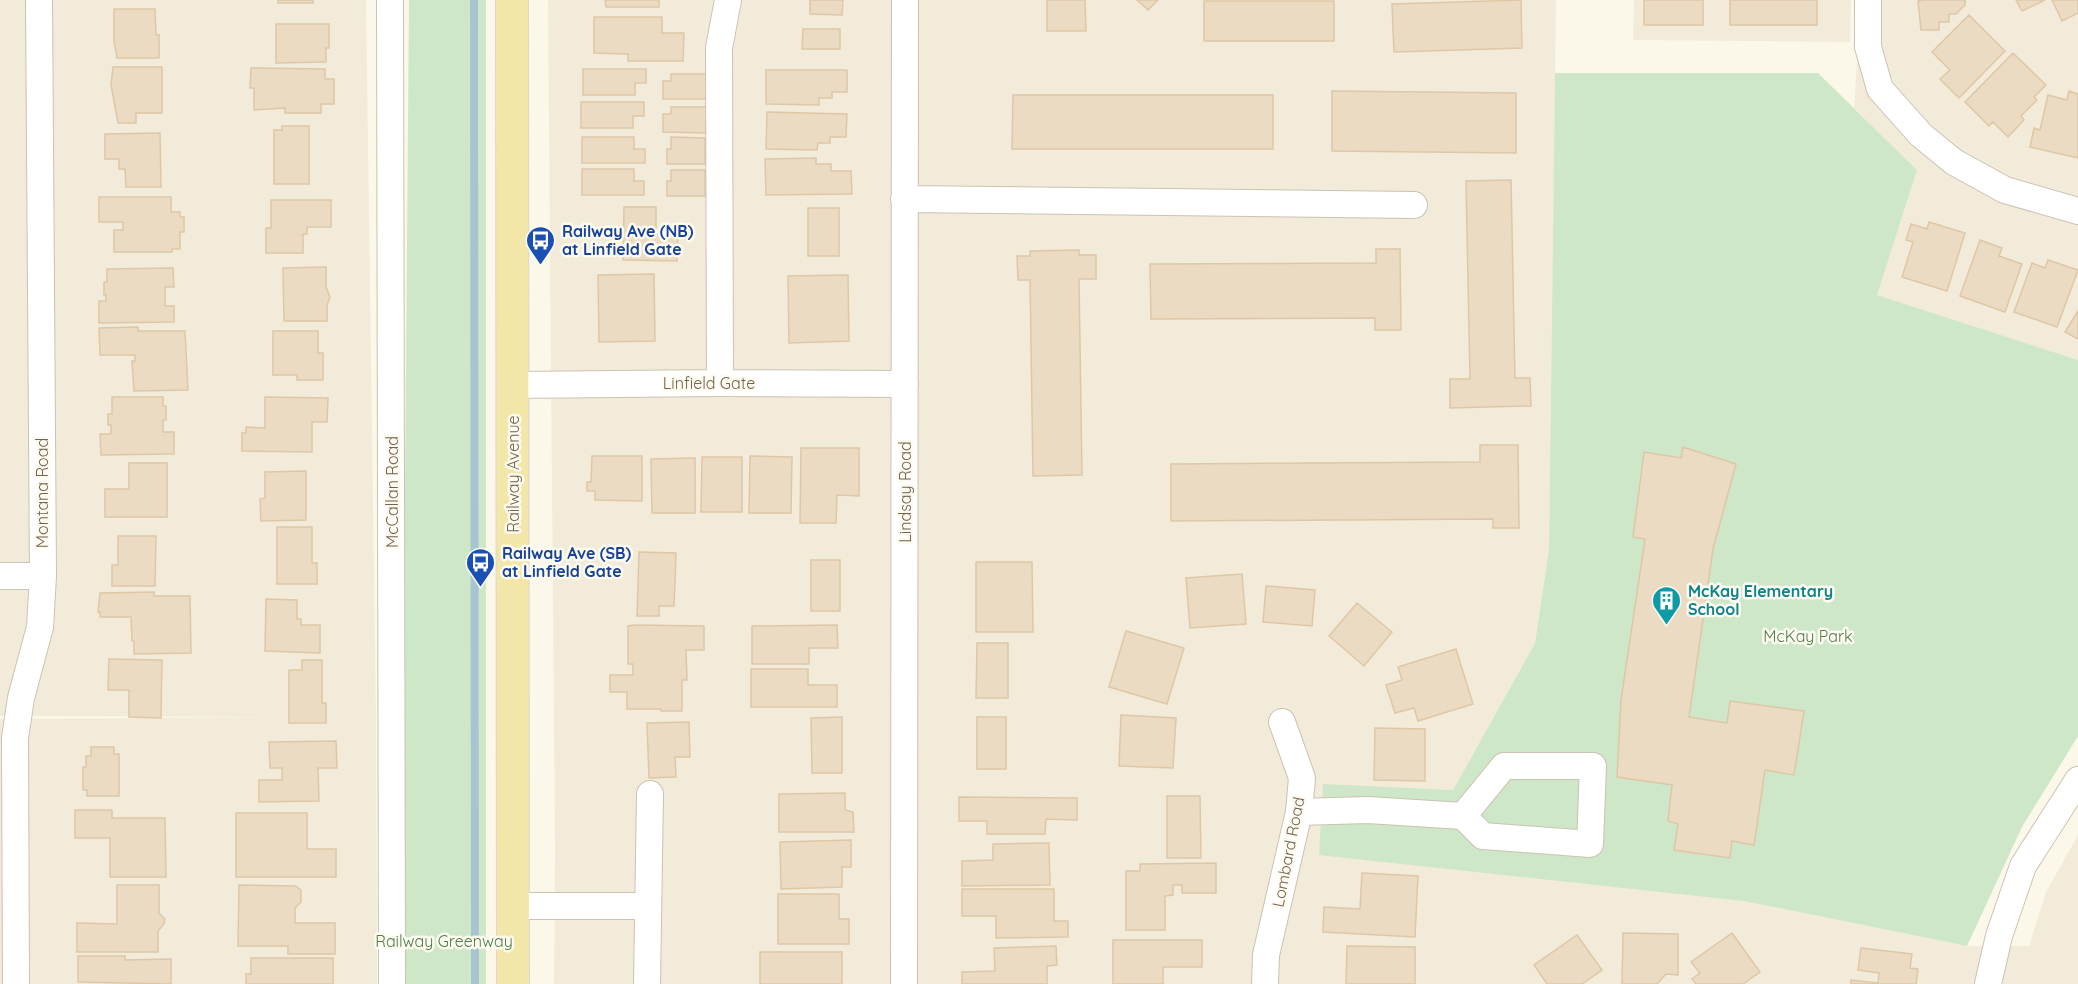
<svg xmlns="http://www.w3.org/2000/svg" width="2078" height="984" font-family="Quicksand,sans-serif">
  <rect width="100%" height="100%" fill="#fbf8ea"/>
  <path fill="#f2ebd9" d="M0,0h366l10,717 1,267h-377v-265l284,-2 -284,-1z
    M548,0h1008l-7,549 -14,94 -82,147 -130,-5 421,116 223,45h62l17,-54 32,-57v149h-1524l1,-134z
    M1634,0h217l-1,42 -217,-2z
    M1861,0h217v360l-202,-65 41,-125 -63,-62z"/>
  <path fill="#cfe7c9" d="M409,0h77v984h-85z
    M1555,73h263l99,97 -40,125 201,65v376l-56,91 -55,119 -223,-45 -425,-46 4,-71 130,6 82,-147 14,-94z"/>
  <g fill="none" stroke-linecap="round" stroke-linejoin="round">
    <path stroke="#a7c4d3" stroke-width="8" d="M474,0l1,984"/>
  </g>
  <path fill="#ebdbc2" stroke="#dec7a6" stroke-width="1.5" d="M278,0h35v3h-35z
    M605,0h54v7h-53z
    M810,0h33l-1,15 -32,-1z
    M1047,0h38l1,31h-39z
    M1137,0h21l-10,10z
    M1521,0l1,48 -128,4 -2,-48z
    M1644,0h59v25h-59z
    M1730,0h87v25h-87z
    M1923,0h42v5l-9,9h-7v8h-10v8h-18l-3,-29z
    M2016,0h29l-23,11z
    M2052,0h26v13l-16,8z
    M1204,1h130v40h-130z
    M114,9h41l1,26h3v23h-42l-3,-17z
    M1969,15l36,36 -46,47 -19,-19 10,-9 -18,-18z
    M594,17h68v16h22l-1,28h-55v-7l-34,-1z
    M276,24h53v24h-3v14l-50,1z
    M803,29h37v20h-38z
    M2013,53l33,32 -12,12 3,3 -16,16 3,4 -16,17 -15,-15 -4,4 -24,-24z
    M113,67h49v46h-26v10h-18l-7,-38z
    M251,68l74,1v10h9v25h-13v9h-36v-5l-31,2v-22h-4z
    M583,69h63v14h-11v12h-52z
    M766,70h81v22h-15v6h-13v7l-53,-1z
    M671,74h36l-1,25h-43v-18h8z
    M1332,91l184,2v60l-184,-2z
    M2069,91l9,3v64l-48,-11 4,-19 6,2 8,-35 19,5z
    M1013,95h260v54h-261z
    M581,102h63v14h-11v12h-52z
    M671,107h36l-1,26 -43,-1v-18h8z
    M767,112l80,2 -1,23h-16v6h-12l-1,7 -51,-1z
    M282,126h27v58h-35v-54h8z
    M160,133l1,54h-35l-1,-18h-6v-10h-14v-25z
    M582,137h52v12h11v14h-63z
    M671,137l34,1v26h-38v-15h4z
    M816,158v6h15v7h20l1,23 -86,1 -1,-36z
    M582,169h52v12h10v14h-62z
    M671,170h34v26h-38v-15h4z
    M1511,180l4,198h15l1,28 -81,2v-29h20l-4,-198z
    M99,197h72v15h9v5h4v15h-4v17h-8v3h-58v-22h9v-8h-24z
    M271,200h60v27h-24v7h-4v19h-37v-25h5z
    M624,207h32v27h22l-1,27 -54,-1z
    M808,208h31v48h-31z
    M1929,222l36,11 -18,58 -45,-14 11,-35 -7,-2 5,-16 16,5z
    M1980,240l22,8 -3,8 23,8 -17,48 -45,-16z
    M1376,249h24l1,81h-26v-12l-224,1 -1,-55 226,-1z
    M1079,250v5h17v24h-17l3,196 -49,1 -3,-196h-12l-1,-24h13v-5z
    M2048,260l30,10 -21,57 -43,-15 18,-49 13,5z
    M326,267v20l4,10 -3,8v16h-43l-1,-53z
    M173,268l1,19h-9v19h9v16l-75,1v-22h7v-6h-2v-13h3v-13z
    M654,274l1,67 -56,1 -1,-67z
    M848,275l1,66 -60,2 -1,-67z
    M2078,311v28l-13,-7z
    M138,327v4h47l3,59 -54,1 -2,-30h3v-6h-35l-1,-27z
    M273,331h45v22h5v27h-26v-5h-24z
    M112,397h51v9h3v14h-3v12h11v22l-73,1 -1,-21h11v-9h-3v-11h4z
    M265,397l63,1 -1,24h-15v30l-70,-1v-18h4v-6l19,1z
    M1480,445h38l1,83h-26v-9l-322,2v-57l309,-2z
    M1683,447l53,17 -23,85 -24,168 38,6 3,-22 74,10 -10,64 -29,-5 -11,75 -22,-4 -2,17 -56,-8 4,-26 -10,-3 4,-36 -55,-8 4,-77 24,-161 -12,-2 11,-85 37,6z
    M801,448h58v48l-22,-1 -1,28h-36z
    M592,456h50v45l-47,-1v-9h-8v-9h4z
    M750,456l42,1 -1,56h-42z
    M702,457h40v55h-41z
    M695,458v55h-43l-1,-54z
    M129,463h38v54h-62v-28h24z
    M306,471v49l-45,1 -1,-22 5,-1v-26z
    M277,527h35v36h5v21h-40z
    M118,536h38l-1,50h-43v-21h6z
    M639,552l37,1 -2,53h-15v10h-22z
    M811,560h29v51h-29z
    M976,562h56l1,70h-57z
    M1242,574l4,50 -56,4 -4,-50z
    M1266,586l49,4 -3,36 -49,-4z
    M154,592v4h36l1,57 -57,1v-13h-2l-1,-24h-31v-5h-2l2,-19z
    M266,599l31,1v19h4v6h19v28l-55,-2z
    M1357,603l35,29 -28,34 -35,-30z
    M635,625l69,1v24h-18l1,30h-5v31h-21v-2h-34v-17h-17v-17h23v-11h-5v-38z
    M837,625l1,23h-29v16h-57v-38z
    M1126,631l58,17 -17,56 -58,-17z
    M977,643h31v55h-32z
    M1456,649l17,55 -55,17 -4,-13 -19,5 -9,-28 16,-5 -4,-13z
    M109,659l53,1 -1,58 -32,-1v-27h-21z
    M302,660h20v43h4v20h-37v-53h13z
    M751,669h57v16h29v22h-86z
    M1121,715l55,3 -3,50 -54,-2z
    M842,717v56h-30l-1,-55z
    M977,717h29v52h-29z
    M689,722l1,35h-15l1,20 -27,1 -2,-55z
    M1375,728l50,1v52l-51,-1z
    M336,741l1,27h-19l1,33 -60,1v-22h23v-12h-12l-1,-26z
    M91,747h23v7h5v42h-32v-6h-4v-23h3v-11h5z
    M845,793v17l8,2 1,20h-75v-38z
    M1167,796h33l1,62h-34z
    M959,797l118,1v22l-31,-1 -1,15h-58v-13h-28z
    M75,810h37v8h53l1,59h-56v-39h-35z
    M236,813h71v36h29v28h-100z
    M851,840v27h-9v20l-61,2 -1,-47z
    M1049,843l1,42 -88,1v-25l31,-1v-16z
    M1216,863v30h-34v-8h-9v10l-8,1v34h-39v-59h14v-7z
    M1362,873l56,3 -3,61 -92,-5 1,-25 36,2z
    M117,885h42v28l6,6 -1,5 -6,7v21h-81v-29l40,1z
    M239,885l56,1 6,4v12l-6,6v15h40v31h-47v-8h-50z
    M962,889h92v32h14v16l-72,1v-22h-34z
    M778,894h61v25h10v25h-71z
    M1623,933l55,1v41l-12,-1 -9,10h-35z
    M1732,933l28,39 -17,12h-47l-4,-5 8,-6 -9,-11z
    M1577,935l25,35 -20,14h-35l-13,-19z
    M1113,940h89v27h-39v17h-50z
    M1056,946l1,19 -10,1v18h-85v-12l33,-1 -1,-23z
    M1347,946l68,1v37h-69z
    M1861,948l51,6 -2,14 8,1 -2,15h-65v-4l27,3 1,-10 -21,-3z
    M760,952h82v32h-82z
    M78,956h47v4l46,-1v25l-93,-2z
    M251,958h82v26h-87v-10h5z"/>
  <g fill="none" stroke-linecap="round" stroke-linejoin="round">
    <defs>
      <path id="minor" d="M390,0l2,984
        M1868,0v47l12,42 41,46 33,27 51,28 73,21
        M904,199l510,6
        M720,383l-1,-335 9,-48
        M514,385l206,-2 185,1
        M0,576h43
        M1299,812l69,-2 95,6 20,20 107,8 3,-78h-89l-41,50
        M513,906h135
        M16,984l-1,-246 6,-40 19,-71 3,-51 -4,-576
        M647,984l3,-190
        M904,984l1,-984
        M1265,984l1,-29 33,-143 3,-34 -20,-56
        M1988,984l11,-48 24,-70 55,-86"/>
      <path id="major" d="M512,0l1,984"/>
    </defs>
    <use href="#minor" stroke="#ccc2b1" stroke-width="28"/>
    <use href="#major" stroke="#dbd6d2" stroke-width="34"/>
    <use href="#minor" stroke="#fff" stroke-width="26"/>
    <use href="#major" stroke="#f2e6a9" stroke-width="32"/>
  </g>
  <defs>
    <symbol id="bus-pin" viewBox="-11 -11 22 30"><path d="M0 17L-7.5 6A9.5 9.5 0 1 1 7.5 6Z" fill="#1a4fb4" stroke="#fdfbf0"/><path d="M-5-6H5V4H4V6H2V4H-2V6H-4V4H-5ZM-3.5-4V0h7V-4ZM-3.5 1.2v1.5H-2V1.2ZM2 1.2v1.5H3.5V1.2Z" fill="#fff"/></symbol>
    <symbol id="building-pin" viewBox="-11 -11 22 30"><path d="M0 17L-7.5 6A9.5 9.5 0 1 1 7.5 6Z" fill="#0f9aa8" stroke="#fdfbf0"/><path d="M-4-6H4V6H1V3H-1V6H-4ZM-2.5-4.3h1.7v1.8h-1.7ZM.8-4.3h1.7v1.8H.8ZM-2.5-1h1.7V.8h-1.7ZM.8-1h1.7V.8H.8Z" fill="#fff"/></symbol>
  </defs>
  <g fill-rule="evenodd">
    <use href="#bus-pin" x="524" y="224" width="33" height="45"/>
    <use href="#bus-pin" x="464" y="546" width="33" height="45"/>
    <use href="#building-pin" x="1650" y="584" width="33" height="45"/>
  </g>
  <g text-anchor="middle" stroke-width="5" stroke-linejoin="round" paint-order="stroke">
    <g font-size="16" font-weight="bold" fill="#164399" stroke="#fdfbf0" text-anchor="start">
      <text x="562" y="237">Railway Ave (NB)<tspan x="562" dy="18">at Linfield Gate</tspan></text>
      <text x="502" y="559">Railway Ave (SB)<tspan x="502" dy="18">at Linfield Gate</tspan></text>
    </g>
    <g font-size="16" fill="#736350" stroke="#fdfbf0">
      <text x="709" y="389">Linfield Gate</text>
      <text transform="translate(513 474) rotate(-90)" y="6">Railway Avenue</text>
      <text transform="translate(392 492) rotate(-90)" y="6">McCallan Road</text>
      <text transform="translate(905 492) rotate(-90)" y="6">Lindsay Road</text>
      <text transform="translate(42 493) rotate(-90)" y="6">Montana Road</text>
      <text transform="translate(1288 852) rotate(-79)" y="6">Lombard Road</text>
    </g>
    <g font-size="16" font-weight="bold" fill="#0d838f" stroke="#fdfbf0" text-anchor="start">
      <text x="1688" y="597">McKay Elementary<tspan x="1688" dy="18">School</tspan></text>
    </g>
    <g font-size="16" fill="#517d4c" stroke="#fdfbf0">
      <text x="1808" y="642">McKay Park</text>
      <text x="444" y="947">Railway Greenway</text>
    </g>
  </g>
</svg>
